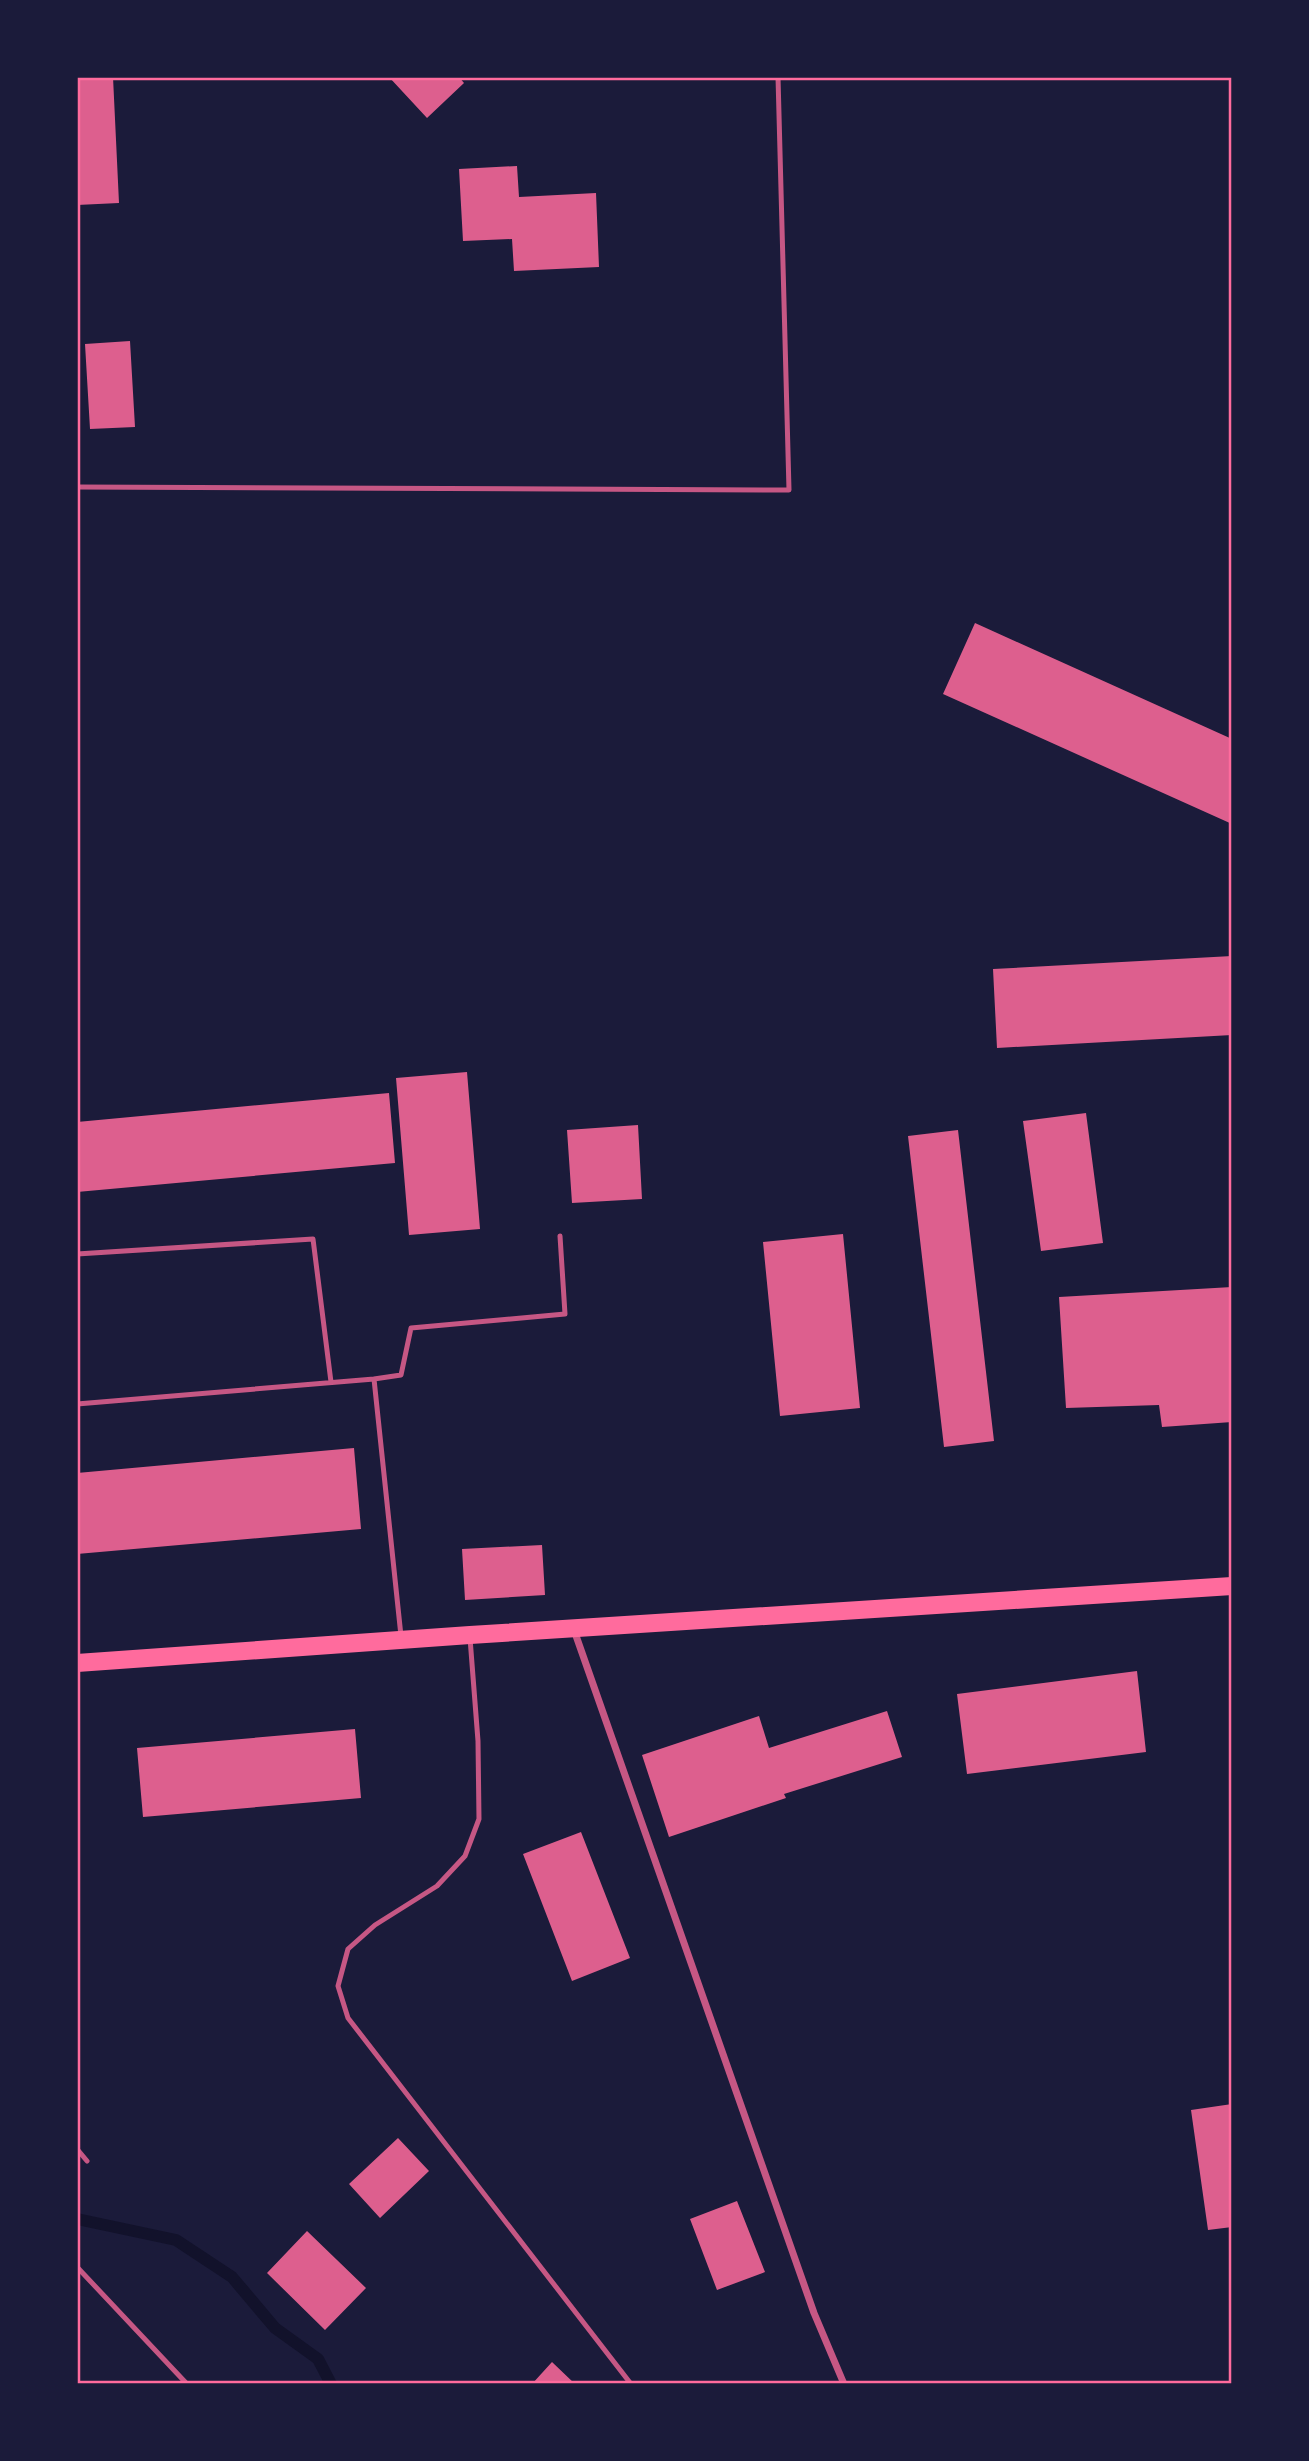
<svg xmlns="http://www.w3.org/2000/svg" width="1309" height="2461" font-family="'Alegreya Sans',sans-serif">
  <rect width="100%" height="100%" fill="#1b1b3a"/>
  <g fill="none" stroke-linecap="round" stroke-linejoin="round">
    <path stroke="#12122b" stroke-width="12" d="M77,2219l99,21 56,37 43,51 43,31 13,25"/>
  </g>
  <path fill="#dd5f8e" d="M77,77h36l6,126 -42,2z
    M389,77h70l5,6 -37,35z
    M517,166l2,31 77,-4 3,74 -85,4 -2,-32 -49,2 -4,-72z
    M130,341l5,86 -45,2 -5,-85z
    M975,623l257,116v85l-289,-130z
    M1232,956v79l-235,13 -4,-79z
    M467,1072l13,157 -71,6 -13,-157z
    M389,1093l6,70 -318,29v-70z
    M1086,1113l17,130 -62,8 -18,-130z
    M638,1125l4,74 -70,4 -5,-73z
    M958,1130l36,311 -50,6 -36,-311z
    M843,1234l17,174 -80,8 -17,-174z
    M1232,1287v135l-70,5 -3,-22 -93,3 -7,-111z
    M354,1448l7,81 -284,25v-81z
    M542,1545l3,50 -80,5 -3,-51z
    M1137,1671l9,81 -179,22 -10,-80z
    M887,1711l15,46 -118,37 2,4 -117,39 -27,-82 117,-39 10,32z
    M355,1729l6,69 -218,19 -6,-69z
    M581,1832l49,126 -58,23 -49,-127z
    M1232,2104v123l-24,3 -17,-120z
    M398,2138l31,33 -49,47 -31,-34z
    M737,2201l28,71 -48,18 -27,-71z
    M307,2231l59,57 -41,42 -58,-57z
    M552,2362l23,22h-43z"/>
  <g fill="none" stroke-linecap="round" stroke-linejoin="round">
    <path stroke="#c65784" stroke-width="5" d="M77,487l712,3 -11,-413
      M77,1254l236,-15 18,143
      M374,1379l27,-4 10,-47 154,-14 -5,-78
      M77,1404l297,-25 27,257
      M470,1638l8,103 1,78 -14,37 -28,30 -62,39 -27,24 -10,37 10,32 283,366
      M77,2149l10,12
      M77,2267l110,117"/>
    <path stroke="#c65784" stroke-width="7" d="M574,1630l240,683 30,71"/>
    <path stroke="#ff6b9d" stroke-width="18" d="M77,1663l393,-28 762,-49"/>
  </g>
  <rect width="1309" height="2461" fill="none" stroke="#1b1b3a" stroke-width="158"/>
  <rect x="79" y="79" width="1151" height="2303" fill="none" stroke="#ff6b9d" stroke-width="2.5"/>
</svg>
